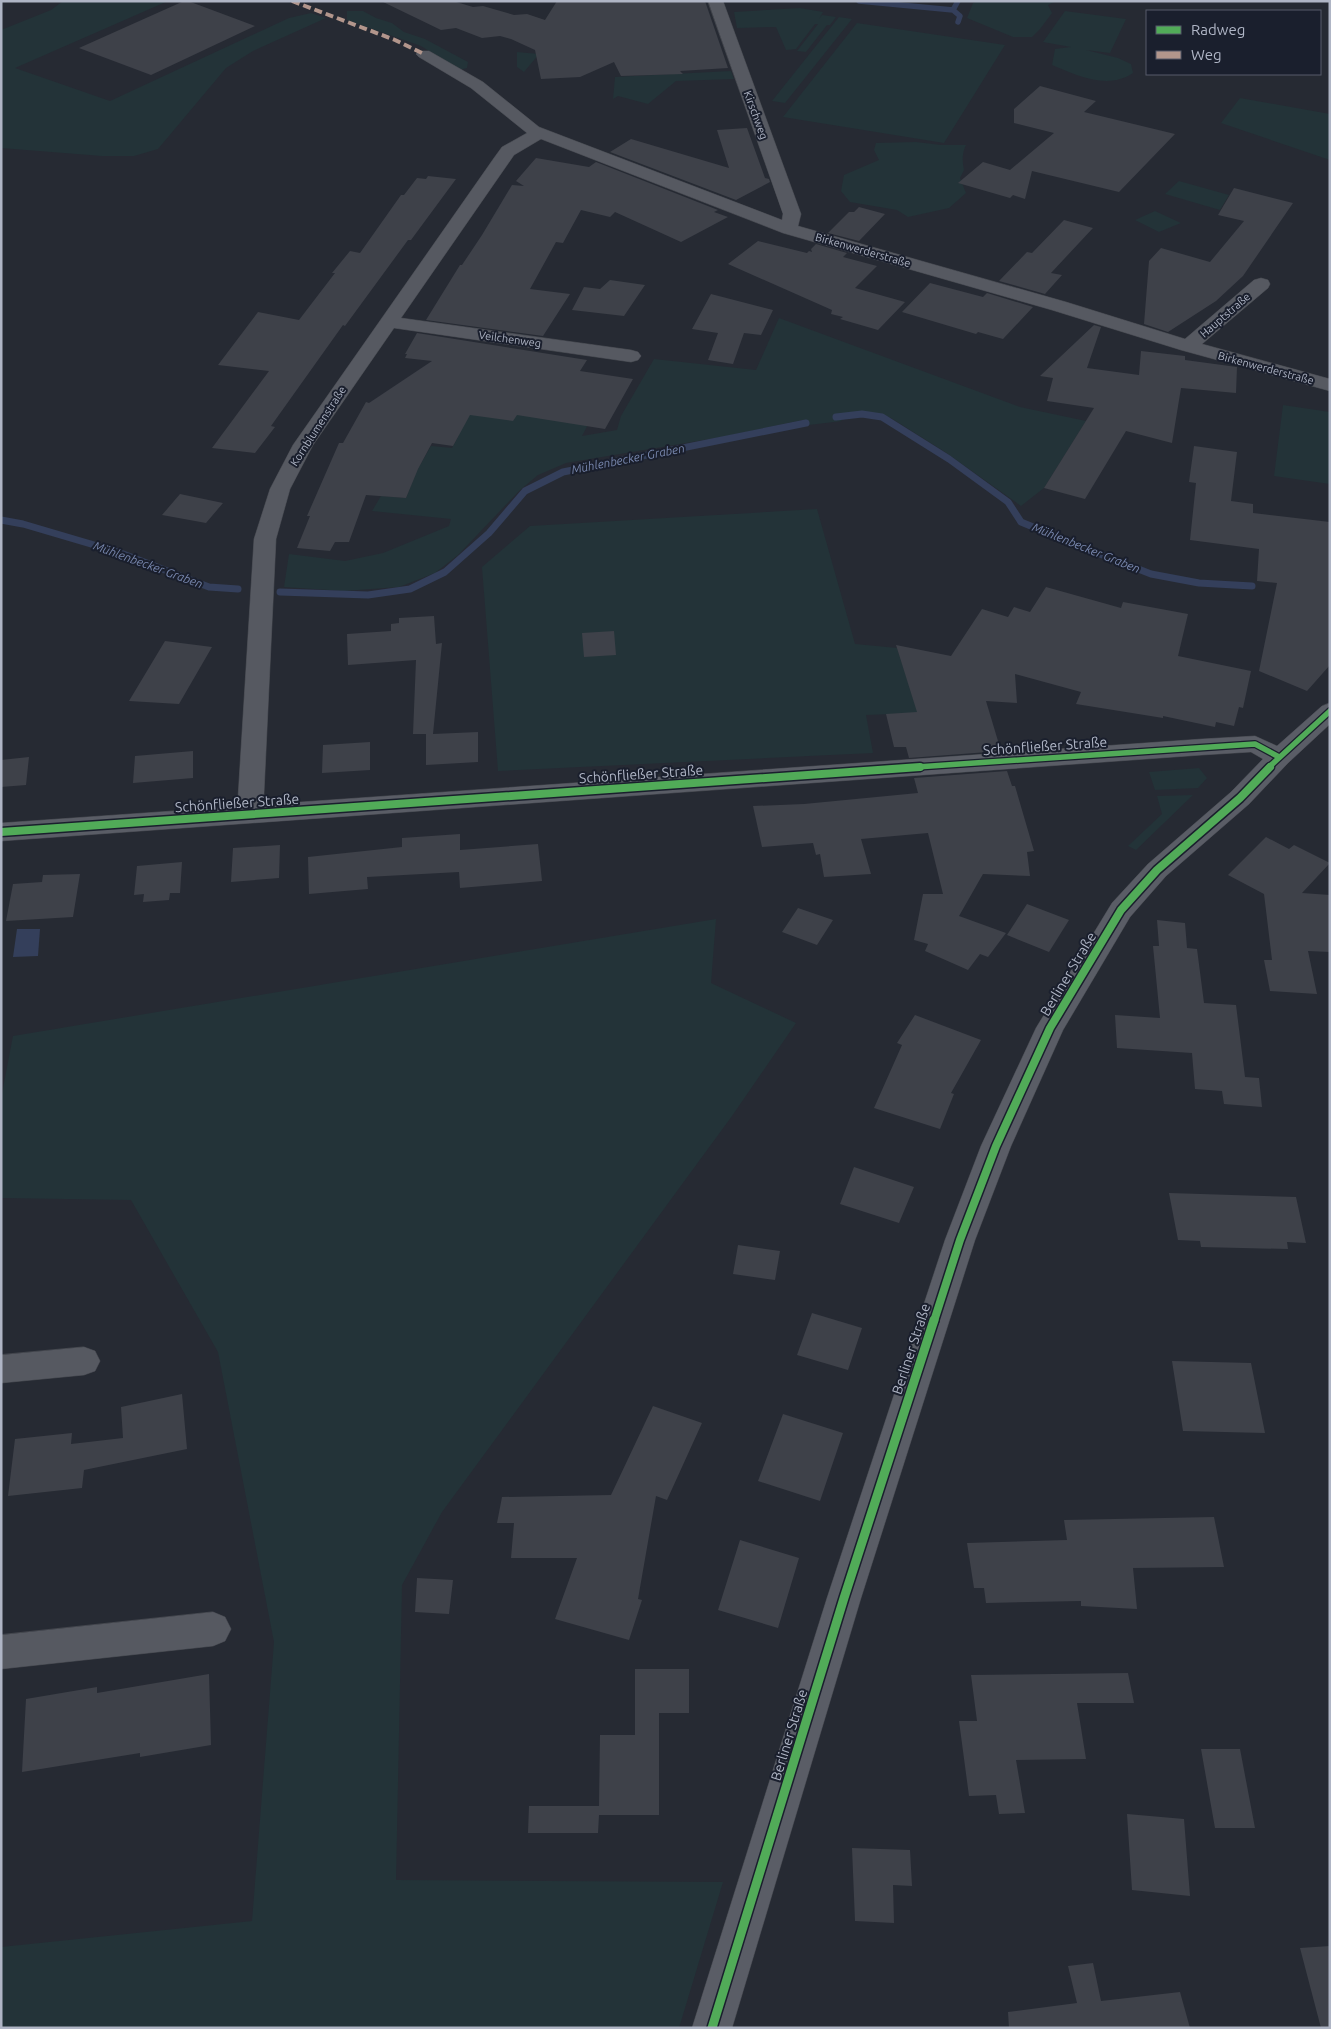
<svg xmlns="http://www.w3.org/2000/svg" width="1331" height="2029" font-family="Ubuntu,sans-serif">
  <rect width="100%" height="100%" fill="#262a33"/>
  <path fill="#233338" d="M63,1h105l-153,67 95,33 179,-83 22,-5 15,5 -73,33 -27,17 -68,81 -24,7h-32l-101,-8v-118l50,-20z
    M978,1h75l1,1 -6,3 4,8 -12,16 -8,8h-19l-46,-19 6,-15z
    M800,8l23,4 -4,7 3,-4 14,2 -6,8h-3l-21,27 -9,-1 21,-27h-3l-19,25 -10,1 -10,-23 -39,1 -3,-16z
    M347,11h16l13,7 16,5 12,9 21,7 43,23 -1,6 -8,2 -38,-24 -74,-26z
    M1065,11l61,8 -16,34 -24,-3 32,8 13,6 2,9c-25,17 -55,3 -81,-8l3,-16 16,-2 -28,-5z
    M839,17l13,2 -67,84 -13,-2z
    M857,23l148,22 -61,98 -161,-26z
    M517,52l22,2 -15,18 -7,-5z
    M731,71l3,8 -58,2 -28,23 -30,-8 -5,3 2,-22z
    M1240,98l90,16v46l-109,-37z
    M916,142l25,3h25c-4,8 -4,16 -2,25l-4,8 6,15 -17,15 -41,9 -11,-7 -47,-8 -9,-11 3,-16 35,-15 -5,-10 2,-7z
    M1179,181l50,14 -9,15 -55,-16z
    M1155,211l26,12 -22,9 -24,-12z
    M779,318l241,89 66,14 -42,67 -23,18 -76,-54 -54,-34 -20,-6 -36,3 7,6 -33,4 -6,-5 -81,17 -156,26 -28,12 -18,15 -62,65 -23,18 -36,14 -55,4 -60,-4 5,-33 56,7 38,-8 66,-27 2,-7 -79,-8 9,-15 25,2 10,-26 15,-26 21,2 7,-13 -38,-5 89,-44 84,27 -12,23 35,-6 4,-14 33,-57 102,11z
    M1283,405l47,7v72l-56,-8z
    M817,509l38,135 42,4 21,65 -52,2 7,38 -375,18 -16,-204 48,-41z
    M1199,768l8,10 -9,10 -43,2 -6,-18z
    M1193,795l-57,55 -8,-4 34,-32 -5,-18z
    M716,919l-5,64 85,40 -64,93 -290,396 -40,73 -6,295 327,2 -44,146h-678v-81l251,-26 22,-279 -56,-290 -87,-152 -130,-2v-99l12,-63z"/>
  <path fill="#343f5b" d="M17,929h23l-2,27 -25,1z"/>
  <g fill="none" stroke-linecap="round" stroke-linejoin="round">
    <path stroke="#343f5b" stroke-width="5.5" d="M859,1l94,9 7,6 -2,6
      M953,10l5,-9"/>
    <path stroke="#343f5b" stroke-width="7" d="M836,417l26,-3 20,3 67,42 59,43 13,20 46,19 84,33 48,9 53,3
      M1,520l22,4 95,28 91,35 29,2
      M280,592l88,3 42,-6 35,-17 44,-39 36,-42 38,-19 243,-49"/>
  </g>
  <path fill="#3e4149" d="M184,1h4l67,25 -104,49 -72,-27z
    M381,1h72l20,6 10,-1 31,9 13,-1 18,6 12,-19h148l23,67 -48,3 3,3 -62,2 -7,-14 -34,15 -39,2 -6,-29 -24,-11 -11,-3 -18,2 -26,-10 -15,2z
    M1040,86l56,15 -12,11 91,22 -56,58 -87,-21 -7,28 -12,-4 -3,3 -52,-15 25,-21 27,8 44,-37 -40,-10v-14z
    M747,128l18,50 4,1 1,3 -34,18 -126,-48 21,-13 98,29 -12,-38z
    M536,158l53,9 7,-5 122,48 -4,2 14,5 -47,25 -66,-30 -5,5 -29,-7 -18,33 -7,-1 -26,47 40,5 -27,42 -117,-16 34,-55h2l20,-30 30,-50 12,1 -8,-5z
    M428,176l28,3 -45,61h-3l-63,86 -2,-1 -72,101 4,1 -20,26 -43,-5 57,-77 -51,-6 40,-53 41,8 36,-47h-3l18,-22 10,2 41,-58h3l13,-17 9,1z
    M1234,188l59,15 -50,73 -27,25 -48,31 -24,-8 5,-63 12,-13 49,14 34,-41 -26,-6z
    M859,207l26,7 -26,27 -31,-8 21,-21h5z
    M1064,220l29,8 -42,45 11,2 -17,19 -46,-13 28,-29 5,1z
    M758,241l49,12 2,-2 3,1 -1,-3 5,-5 31,9 -4,4 34,9 -22,22 50,14 -27,28 -38,-11 3,-2 -12,-3 1,-4 -104,-46z
    M610,280l35,5 -21,31 -52,-6 12,-23 16,2z
    M930,283l53,14 4,-4 46,14 -30,32 -25,-7 -2,2 -74,-22z
    M711,294l62,16 -12,25 -17,-2 -11,31 -25,-4 10,-27 -26,-4z
    M1094,325l7,2 -14,41 52,7 2,-24 44,5v4l52,7 -1,26 -55,-5 -9,55 -46,-12 -41,68 -41,-11 50,-80 -47,-7 6,-23 -13,-2z
    M417,333l170,27 -7,11 53,8 -28,50 -88,-14 -4,6 -43,-6 -17,31 -21,-3 -14,26 -12,29 -40,-3 -17,47h-14l-5,9 -33,-3 13,-32h-3l32,-73h4l23,-41 3,1 63,-42 -27,-3 2,-4h-2z
    M1194,446l43,6 -6,49 22,3v9l77,9v143l-23,26 -48,-20 18,-88 -20,-2 2,-32 -69,-9 6,-57 -7,-1z
    M180,494l43,9 -17,20 -44,-8z
    M1046,587l75,21 2,-6 65,12 -10,42 73,15 -8,37 -4,-1 -5,19 -18,-4 -1,5 -52,-11v2l-87,-14 5,-12 -66,-18 2,29 -31,-2 15,50 -92,7 -3,-11h-12l-8,-33 31,-2 -21,-67 55,11 31,-47 26,8 6,-10 16,5z
    M434,616l2,28 6,-1 -9,91 45,-2v30l-52,3v-31h-13l3,-74 -68,5 -1,-31 44,-3v-7l8,-1v-5z
    M614,631l2,24 -32,2 -2,-24z
    M165,641l47,6 -33,57 -50,-3z
    M370,742v28l-48,3 1,-28z
    M193,751v27l-60,5 2,-27z
    M29,757l-3,28 -25,2v-27z
    M1007,771l5,15h3l19,65 -7,1 3,24 -47,-2 -24,42 47,17 -18,24 -8,-3 -12,16 -43,-19 3,-7 -14,-4 9,-46h20l-15,-61 -67,6 10,35 -47,3 -4,-23 -4,1 -3,-12 -51,4 -9,-41 51,-2 114,-11 -4,-15z
    M460,834v16l78,-6 4,37 -82,7 -1,-16 -92,5 1,12 -59,5 -1,-37 94,-10v-9z
    M1266,837l23,12 5,-4 36,18 -28,30 28,2v57l-22,-1 9,43 -47,-3 -6,-31h8l-8,-66 -36,-19z
    M280,845l-1,33 -48,4 2,-34z
    M182,862l-2,31h-10l-1,7 -26,2 1,-8 -10,1 3,-29z
    M80,874l-7,43 -67,4 7,-37 29,-2 1,-7z
    M1027,904l42,16 -20,32 -42,-17z
    M798,908l35,12 -16,25 -35,-13z
    M1157,920l28,3 2,25 10,1 7,54 32,2 9,72 14,1 3,29 -38,-3 -2,-13 -27,-2 -3,-36 -75,-5 -2,-33 45,3 -7,-72h6z
    M915,1015l66,25 -30,53 3,1 -14,35 -66,-21 28,-63 -5,-2z
    M854,1167l60,20 -15,36 -59,-19z
    M1169,1193l127,4 10,46 -19,-1 1,7 -87,-2 -1,-6 -22,-1z
    M738,1245l42,6 -5,29 -42,-6z
    M812,1313l50,15 -14,42 -51,-15z
    M1172,1361l79,2 14,70 -82,-2z
    M182,1394l5,55 -103,21 -2,18 -74,8 7,-57 57,-6 -1,11 52,-6 -2,-31z
    M653,1406l49,17 -35,77 -11,-4 -18,103 4,1 -13,40 -74,-21 22,-61h-66l3,-35h-17l5,-26 109,-2z
    M783,1414l60,19 -23,68 -62,-20z
    M1214,1517l10,50 -91,1 4,41 -56,-3v-5l-95,2 -2,-15h-10l-7,-45 100,-3 -3,-20z
    M740,1540l59,18 -21,70 -60,-18z
    M417,1578l36,2 -4,34 -34,-2z
    M635,1669h54v44h-30v102h-60l-1,18h-70l1,-27h70l1,-71h35z
    M1128,1673l6,30h-57l9,56 -70,1 9,53 -26,1 -3,-19 -27,1 -10,-75h18l-6,-46z
    M209,1674l2,71 -71,12v-4l-118,19 4,-73 71,-12v6z
    M1201,1749h39l15,79h-40z
    M1127,1814l57,5 6,77 -58,-6z
    M852,1848l58,2 2,36 -19,-1 1,38 -39,-2z
    M1330,1946v82h-9l-21,-80z
    M1093,1963l8,38 79,-9 10,36h-181l-1,-16 69,-9 -9,-37z"/>
  <g fill="none" stroke-linecap="round" stroke-linejoin="round">
    <defs>
      <path id="minor" d="M708,1h15l78,213 -3,12 268,76 119,37 69,-59 7,-2 7,2 2,4 -2,4 -66,56 128,35v12l-149,-41 -129,-40 -269,-77 -242,-94 -27,16 -113,163 230,32 7,2 3,4 -3,4 -7,2 -237,-34 -81,117 -23,44 -14,50 -13,275 -4,6 -9,2 -9,-2 -4,-6 17,-275 16,-50 23,-44 201,-287 8,-11 25,-14 -56,-45 -52,-31 -3,-3 3,-3h10l54,31 56,45 243,93 1,-6z
        M84,1347l11,4 5,10 -5,10 -11,4 -83,8v-28z
        M213,1612l12,5 6,12 -6,12 -12,5 -212,23v-34z"/>
      <path id="secondary" d="M1330,703v21l-42,39 -39,41 -83,72 -36,41 -67,113 -52,116 -36,94 -114,358 -129,430h-40l135,-430 118,-358 36,-94 55,-118 76,-125 36,-39 83,-72 32,-33 -12,-7 -49,3 -1201,86v-18l1201,-84 53,-3 22,10 45,-40z"/>
    </defs>
    <use href="#minor" stroke="#42454c" stroke-width="1"/>
    <use href="#secondary" stroke="#42454c" stroke-width="1"/>
    <use href="#minor" fill="#565961" fill-rule="evenodd"/>
    <use href="#secondary" fill="#5a5d66" fill-rule="evenodd"/>
    <path stroke="#b2968c" stroke-width="4" stroke-dasharray="8 4" stroke-linecap="butt" d="M292,1l103,39 29,14"/>
    <defs>
      <path id="cycleway-far2" d="M902,768l353,-24 24,13
        M1268,768l62,-57"/>
      <path id="cycleway-far1" d="M1,832l919,-65
        M934,1321l26,-81 36,-94 54,-118 71,-118 36,-40 83,-72 30,-31"/>
      <path id="cycleway" d="M712,2028l132,-430 90,-278"/>
    </defs>
    <use href="#cycleway-far2" stroke="#1a1f2d" stroke-width="8"/>
    <use href="#cycleway-far1" stroke="#1a1f2d" stroke-width="11"/>
    <use href="#cycleway" stroke="#1a1f2d" stroke-width="12"/>
    <use href="#cycleway-far2" stroke="#51ab58" stroke-width="5.5"/>
    <use href="#cycleway-far1" stroke="#51ab58" stroke-width="8"/>
    <use href="#cycleway" stroke="#51ab58" stroke-width="9"/>
  </g>
  <g text-anchor="middle" stroke-width="4" stroke-linejoin="round" paint-order="stroke">
    <g font-size="11" fill="#afb5c5" stroke="#1a1f2d">
      <text transform="translate(756 115) rotate(70)" y="4">Kirschweg</text>
      <text transform="translate(863 250) rotate(16)" y="4">Birkenwerderstraße</text>
      <text transform="translate(1225 315) rotate(-41)" y="4">Hauptstraße</text>
      <text transform="translate(510 339) rotate(8)" y="4">Veilchenweg</text>
      <text transform="translate(1266 368) rotate(15)" y="4">Birkenwerderstraße</text>
      <text transform="translate(318 426) rotate(-57)" y="4">Kornblumenstraße</text>
    </g>
    <g font-size="12" font-style="italic" fill="#7887ad" stroke="#1a1f2d">
      <text transform="translate(628 459) rotate(-11)" y="4">Mühlenbecker Graben</text>
      <text transform="translate(1086 548) rotate(22)" y="4">Mühlenbecker Graben</text>
      <text transform="translate(148 565) rotate(20)" y="4">Mühlenbecker Graben</text>
    </g>
    <g font-size="14" fill="#afb5c5" stroke="#1a1f2d">
      <text transform="translate(1045 746) rotate(-4)" y="5">Schönfließer Straße</text>
      <text transform="translate(641 774) rotate(-4)" y="5">Schönfließer Straße</text>
      <text transform="translate(237 803) rotate(-4)" y="5">Schönfließer Straße</text>
      <text transform="translate(1068 974) rotate(-59)" y="5">Berliner Straße</text>
      <text transform="translate(911 1349) rotate(-72)" y="5">Berliner Straße</text>
      <text transform="translate(789 1735) rotate(-73)" y="5">Berliner Straße</text>
    </g>
  </g>
  <rect width="1331" height="2029" fill="none" stroke="#afb5c5" stroke-width="5"/>
  <rect x="1146" y="10" width="175" height="65" fill="#1a1f2d" stroke="#565b6a"/>
  <rect x="1156" y="26" width="25" height="8" fill="#51ab58" stroke="#565b6a"/>
  <text x="1191" y="35" font-size="15" fill="#afb5c5">Radweg</text>
  <rect x="1156" y="51" width="25" height="8" fill="#b2968c" stroke="#565b6a"/>
  <text x="1191" y="60" font-size="15" fill="#afb5c5">Weg</text>
</svg>
